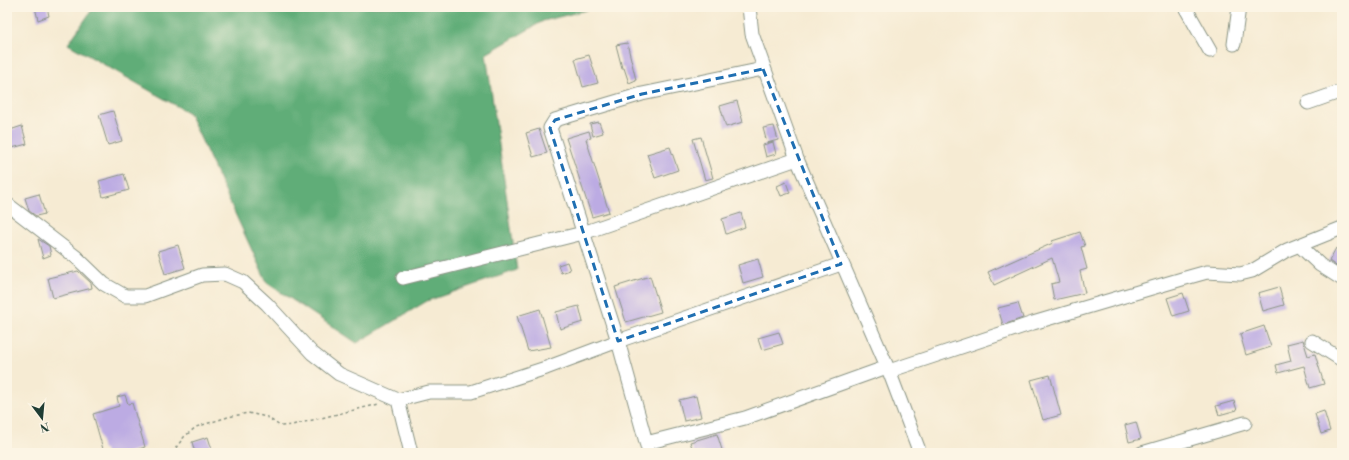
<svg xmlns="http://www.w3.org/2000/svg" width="1349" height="460" font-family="'Libre Bodoni',serif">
  <rect width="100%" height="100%" fill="#fcf5e5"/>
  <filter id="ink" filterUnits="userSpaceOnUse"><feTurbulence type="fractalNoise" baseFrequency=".025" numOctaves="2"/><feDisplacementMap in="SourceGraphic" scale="8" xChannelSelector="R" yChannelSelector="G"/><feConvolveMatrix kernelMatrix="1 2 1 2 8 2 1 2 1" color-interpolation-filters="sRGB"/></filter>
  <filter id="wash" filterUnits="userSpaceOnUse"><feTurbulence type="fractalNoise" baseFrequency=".012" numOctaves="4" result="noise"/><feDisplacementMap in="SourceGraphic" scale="16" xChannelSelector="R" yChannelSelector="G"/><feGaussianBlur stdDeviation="0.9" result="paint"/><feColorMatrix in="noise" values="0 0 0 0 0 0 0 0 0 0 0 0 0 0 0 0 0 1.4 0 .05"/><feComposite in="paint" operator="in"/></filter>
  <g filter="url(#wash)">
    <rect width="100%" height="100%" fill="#f6ebd3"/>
    <path fill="#60ad78" stroke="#407556" d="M94,7h504l-55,14 -57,33 31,216 -90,31 -70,42 -90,-60 -78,-170 -121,-69z"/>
    <g id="blocks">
      <path fill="#bcabe3" d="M35,7h12l2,9 -11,4z
        M627,43l9,37 -7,3 -5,-15h-2l-6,-23z
        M589,55l9,28 -15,4 -8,-28z
        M737,101l6,21 -17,5 -6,-21z
        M113,111l9,30 -14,4 -9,-30z
        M599,122l4,11 -10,3 -3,-12z
        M22,126l5,18 -15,4 -5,-17z
        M774,126l4,14 -11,3 -4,-15z
        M539,129l8,24 -14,4 -7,-24z
        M589,131l2,7 -5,1 23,73 -17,5 -26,-79z
        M701,137l12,41 -8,2 -12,-41z
        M773,142l3,12 -10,3 -3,-12z
        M670,147l8,23 -23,8 -8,-24z
        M124,174l5,16 -26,7 -4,-16z
        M786,182l4,11 -9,3 -4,-10z
        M39,194l6,20 -9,2 -7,-5 -4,-13z
        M741,213l4,14 -19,7 -4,-15z
        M1080,232l5,14 -4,1 6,22 -7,2 5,22 -31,7 -3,-16 8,-2 -7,-24 -58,27 -6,-13 65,-29 -1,-2z
        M38,239l11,7 2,9 -8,3z
        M178,245l7,23 -20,6 -7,-23z
        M1336,248l6,3v19l-13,-9z
        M758,259l5,18 -20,6 -5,-18z
        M567,262l3,8 -9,3 -3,-8z
        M78,271l13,12 1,5 -39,10 -5,-20z
        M650,276l11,36 -35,10 -11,-35z
        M1279,287l5,18 -21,6 -5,-18z
        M1183,293l6,18 -16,5 -6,-18z
        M1018,303l5,15 -20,7 -5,-17z
        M579,306l4,16 -23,7 -4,-17z
        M540,309l11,38 -23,4 -11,-35z
        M1264,326l7,21 -25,8 -6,-21z
        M779,332l4,12 -21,6 -4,-12z
        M1303,340l5,16 7,-2 9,30 -14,4 -6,-22 -26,7 -2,-8 15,-4 -4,-17z
        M1050,375l11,40 -18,5 -12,-40z
        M125,395l3,9 4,-1 13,44 -18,6h-21l-1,-4h-2l-10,-35 26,-8 -2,-9z
        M696,396l5,21 -17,4 -5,-21z
        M1234,401l3,9 -18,5 -3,-9z
        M1324,411l6,20 -9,3 -6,-20z
        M1136,422l5,17 -12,3 -4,-17z
        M717,434l6,19h-29l-4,-11z
        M208,437l5,16h-18l-3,-11z"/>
    </g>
  </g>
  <g filter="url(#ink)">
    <use href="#blocks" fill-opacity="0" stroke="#8a9484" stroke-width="1"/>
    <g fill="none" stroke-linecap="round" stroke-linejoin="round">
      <defs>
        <path id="minor" d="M749,7l3,27 45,125 92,212 31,82
          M1185,7l25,44
          M1234,44l5,-37
          M1308,103l34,-12
          M7,204l69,53 28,27 21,12h20l57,-21 23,-1 18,8 24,22 45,49 27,21 59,26 31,-8h42l75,-24 72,-27 223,-77
          M1300,246l20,19 22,14
          M403,278l180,-45 214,-74
          M1312,341l30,19
          M889,371l144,-48 149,-44 25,-7 33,2 12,-3 35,-21 55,-22
          M398,400l13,53
          M646,443l99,-25 142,-51
          M649,453l-31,-112 -68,-213 5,-8 87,-26 121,-25
          M1142,453l103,-30"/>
      </defs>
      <use href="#minor" stroke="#8a9484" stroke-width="15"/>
      <path stroke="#8a9484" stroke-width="1.5" stroke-dasharray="3 3" stroke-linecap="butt" d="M172,453l12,-16 12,-10 32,-10 20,-4 19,4 13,9 12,-1 87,-21"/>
      <use href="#minor" stroke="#fff" stroke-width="13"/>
    </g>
  </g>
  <path fill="none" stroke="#1f6fb2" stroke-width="3" stroke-dasharray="8 5" stroke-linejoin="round" d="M763,69l78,195 -223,77 -68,-213 5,-8 87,-26z"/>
  <rect width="1349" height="460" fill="none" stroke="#fcf5e5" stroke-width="24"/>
  <g transform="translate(42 418) rotate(164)" stroke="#fcf5e5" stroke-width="3" paint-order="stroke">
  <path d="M0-3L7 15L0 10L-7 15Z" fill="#1f3d34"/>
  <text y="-6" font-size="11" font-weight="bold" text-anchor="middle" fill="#1f3d34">N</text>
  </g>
</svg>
